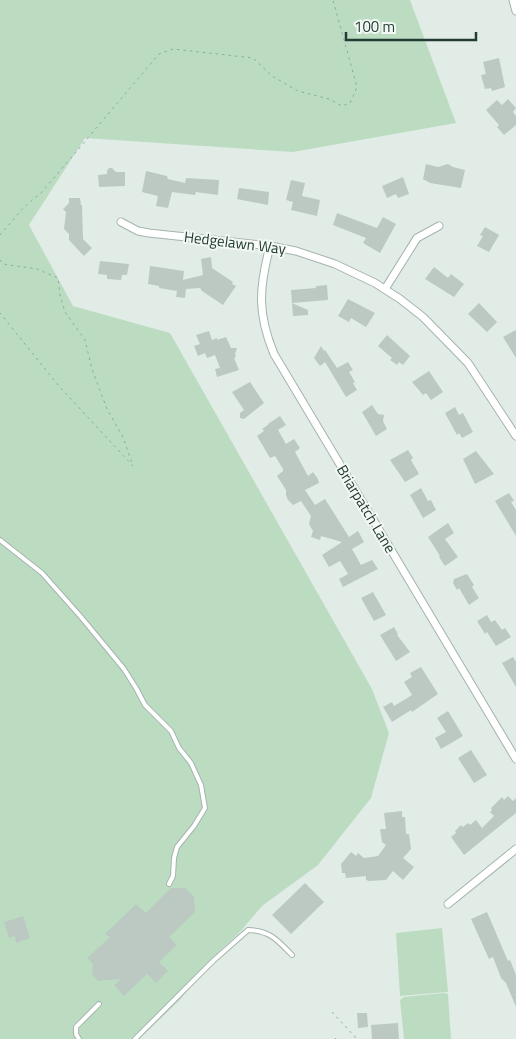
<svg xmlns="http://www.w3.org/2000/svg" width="516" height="1039" font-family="'Titillium Web',sans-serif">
  <rect width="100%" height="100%" fill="#e2ece7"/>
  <path fill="#bcdcc2" d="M0,0h410l46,123 -163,29 -208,-14 -56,87 44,81 97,27 202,356 17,44 -18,65 -53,67 -56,41 -23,27 -25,23 -34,44 -41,39h-139z
    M442,928l6,64 -48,4 -4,-63z
    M444,993l4,1 3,45h-47l-4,-39 4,-3z"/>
  <path fill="#bbc9c2" d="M499,58l6,29 -13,4 -1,-3 -6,1 -4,-14 5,-1 -3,-12z
    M508,99l8,9 -3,4 3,4v9l-12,10 -7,-8 2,-2 -13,-15 11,-10 5,5z
    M426,164l12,3 10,-3 5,3 12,3 -4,18 -31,-5 -7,-4z
    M109,168h3l4,4h9v14l-26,1 -1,-12 9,-1v-3z
    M146,171l21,5 1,3 17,4 1,-5 33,2 -1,15 -22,-3 -1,3 -23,-3 -4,16 -12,-2 2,-10 -16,-4z
    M403,177l6,17 -11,4 -2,-4 -9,4 -5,-12z
    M291,180l14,3 -3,13 18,4 -3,16 -26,-6 2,-8 -7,-2z
    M239,188l30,4 -1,13 -31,-6z
    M69,198h11l1,7h1l1,34 9,9 -8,8 -15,-16v-6l-5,-5 2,-17 -3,-3 6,-6z
    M337,213l40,15 6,-11 13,7 -16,29 -17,-10 3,-5 -33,-13z
    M485,227l14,8 -10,17 -12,-6 6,-10 -3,-1z
    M211,257l1,11 21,14 -1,2 4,2 -13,19 -21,-14 -2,-3 -14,1 -1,9 -9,-1 1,-6 -18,-3v-2l-11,-2 2,-18 34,5 -1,9 20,-5 -2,-16z
    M100,261l29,3 -2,11h-5l-1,5 -14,-1v-4l-9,-1z
    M434,267l14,11 3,-4 13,10 -10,13 -29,-18z
    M327,285l1,15 -36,3 -1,-13 25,-2v-2z
    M348,299l27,14 -9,14 -15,-9 -2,4 -11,-6z
    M292,303l16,7v5l-15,1z
    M479,303l18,19 -10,10 -19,-18z
    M516,330v28l-13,-21z
    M209,331l3,9 5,-2v2l9,-3 5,11h6l-2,6 1,3 -2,1 5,12 -22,7 -2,-8 5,-1 -5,-13 -8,3 -2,-5 -7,3 -4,-10 6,-2 -4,-9z
    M387,335l23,21 -7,9 -4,-3 -2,3 -7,-5 2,-2 -14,-12z
    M321,346l3,5 1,-1 12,18 11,-6 5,8 -4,2 6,10 -2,1 4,7 -11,7 -21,-35 -5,4 -6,-8z
    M429,371l14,21 -12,8 -5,-7 -3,2 -11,-13z
    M250,382l14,21 -20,16 -4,-1v-5l4,-3 -12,-18z
    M372,405l6,9 6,1 -1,6 4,8 -11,7 -14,-24z
    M455,407l4,8 4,-2 10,19 -11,6 -3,-5 -2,2 -12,-22z
    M280,416l6,9 -8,5 8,14 8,-5 6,9 -5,4 13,24 5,-4 5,7 1,4 -14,7 10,15 10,-6 24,38 9,-6 6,11 -12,7 9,16 11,-5 6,9 -35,18 -4,-8 9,-5 -8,-13 -11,6 -7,-12 20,-13 -21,-6 -1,4 -9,-3 2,-6 -4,-7 2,-8 -10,-15 -8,4 -5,-5 -2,-5v-5l-9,-14 6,-5v-2l-8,-13 -5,2 -13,-22 7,-5 -2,-2 6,-4v-1z
    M408,450l5,8 -2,2 8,14 -14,8 -15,-22z
    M476,451l18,23 -19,10 -12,-25z
    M421,488l7,13 3,-1 5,10 -13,8 -13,-23z
    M509,493l5,8 -3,1 5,8v26l-21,-35z
    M448,523l6,10 -9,6 13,18 -13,9 -6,-9 1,-1 -12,-19z
    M467,574l7,11 -2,2 7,11 -10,7 -10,-17 -2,2 -4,-7 1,-4z
    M373,592l13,23 -12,6 -13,-23z
    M487,615l4,7 4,-2 7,10 3,-2 6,9 -15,9 -9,-14 -2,2 -8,-13z
    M394,627l4,7 -1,1 13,17 -14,9 -16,-26z
    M513,657l3,5v25l-14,-24z
    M421,667l17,27 -26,18 -1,-2 -19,12 -9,-15 9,-5 2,4 18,-11 -8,-13 8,-5 -2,-4z
    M448,711l15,25 -22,13 -6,-11 11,-6 -9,-14z
    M471,750l16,25 -13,8 -16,-25z
    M508,796l5,5 3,-3v15l-52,42 -13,-18 5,-4 -1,-2 6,-6 2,2 5,-4 2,2 6,-5 6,8 12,-12 -4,-4 2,-2 -1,-2 11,-11 2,3z
    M402,811v6h3l1,17h3l2,15 -8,9 11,9 -11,13 -10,-9 -7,9 -17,1 -3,-1v-4l-20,2 -1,-5h-3l-1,-9 10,-12 5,4 2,-3 6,5 14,-2 8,-11 -4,-3 -2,-13h6l-2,-16z
    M305,883l19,19 -33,32 -19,-19z
    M171,888h14l9,9 1,15 -26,25 8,8 -18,17 9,9 -12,12 -9,-9 -23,22 -10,-11 7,-6 -23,2 -6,-7 1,-10 -6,-6 23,-21 -5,-3 31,-30 10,9z
    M487,912l21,49 2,-1 6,15v32l-10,-24 -5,-5 -8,-21 -4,2 -18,-40z
    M23,916l7,22 -14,5 -1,-7 -6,2 -5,-16z
    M357,1013h10l1,14 -10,1z
    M398,1023l1,16h-27l-1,-14z"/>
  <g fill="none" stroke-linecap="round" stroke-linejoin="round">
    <defs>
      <path id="service" d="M0,540l42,33 39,44 43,52 12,19 9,17 26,26 8,17 12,15 10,22 4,23 -11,18 -17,21 -3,11 -1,18 -4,8
        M79,1039l-3,-5v-7l23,-23
        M135,1039l78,-78 35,-31c23,1 29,10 44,25"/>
      <path id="minor" d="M513,0l3,11
        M121,222l17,9 11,2 121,13 26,5 39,13 40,19 25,16 23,18 45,46 48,73
        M270,246c-11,42 -13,67 4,108l242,405
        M385,289l32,-51 22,-12
        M448,904l68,-55"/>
    </defs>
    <use href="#service" stroke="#a5b4ad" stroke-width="6"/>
    <use href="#minor" stroke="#a5b4ad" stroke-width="9"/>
    <path stroke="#84ae9d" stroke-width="1" stroke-dasharray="2.5 4" stroke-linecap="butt" d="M0,235l24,-28 18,-15 117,-138 14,-5 80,9 19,18 26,15 31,8 13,7 8,-3 7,-16 -24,-87
      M0,260l3,4 34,5 21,9 2,17 5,17 20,28 7,29 15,40 16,28 10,29 -75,-81 -58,-72
      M332,1012l25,27
      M335,1039l1,-1"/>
    <use href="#service" stroke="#fff" stroke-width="4"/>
    <use href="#minor" stroke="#fff" stroke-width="7"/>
  </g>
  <g text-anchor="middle" stroke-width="4" stroke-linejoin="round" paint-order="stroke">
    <g font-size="15" fill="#233c33" stroke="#f3f8f5">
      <text transform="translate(235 243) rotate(7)" y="5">Hedgelawn Way</text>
      <text transform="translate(366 509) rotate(59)" y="5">Briarpatch Lane</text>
    </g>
  </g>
  <path d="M346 32v8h130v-8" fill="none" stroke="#233c33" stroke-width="2.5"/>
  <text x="354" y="32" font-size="15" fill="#233c33" stroke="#f3f8f5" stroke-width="4" paint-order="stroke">100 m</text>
</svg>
